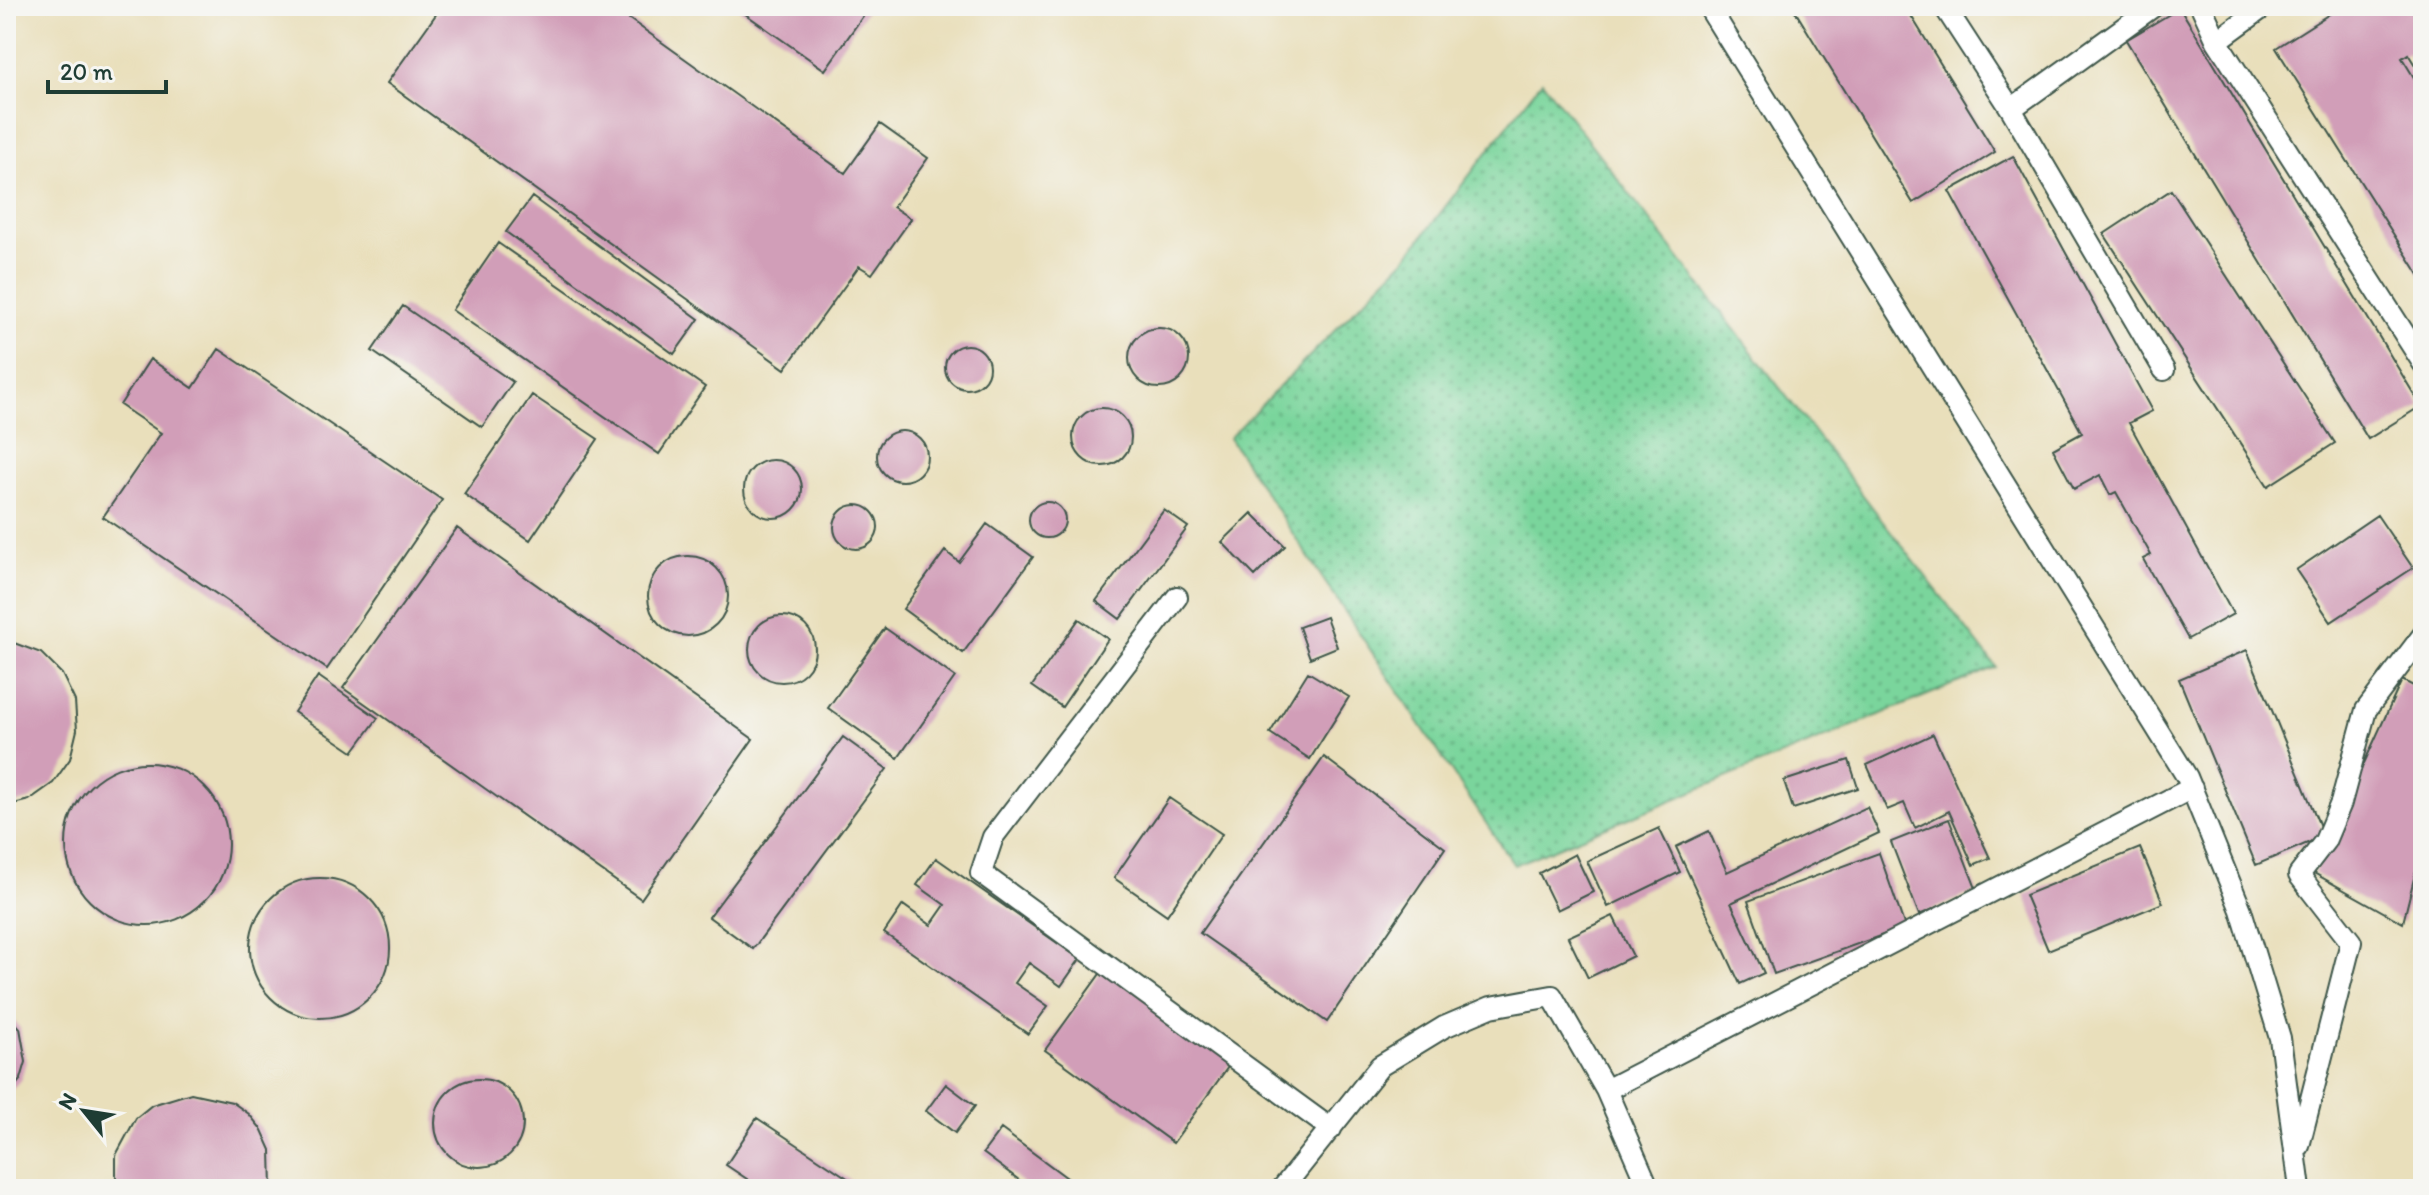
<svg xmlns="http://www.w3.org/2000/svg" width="2429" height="1195" font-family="Itim,sans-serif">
  <defs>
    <pattern id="grass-dots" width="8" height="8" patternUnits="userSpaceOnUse" patternTransform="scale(2)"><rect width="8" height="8" fill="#7ad59c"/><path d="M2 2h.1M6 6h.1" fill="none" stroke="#63ae80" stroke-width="1.8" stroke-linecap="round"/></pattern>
  </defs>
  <rect width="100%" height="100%" fill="#f6f6f2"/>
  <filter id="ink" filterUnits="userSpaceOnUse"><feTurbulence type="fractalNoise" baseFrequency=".0125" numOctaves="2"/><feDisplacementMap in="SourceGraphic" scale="16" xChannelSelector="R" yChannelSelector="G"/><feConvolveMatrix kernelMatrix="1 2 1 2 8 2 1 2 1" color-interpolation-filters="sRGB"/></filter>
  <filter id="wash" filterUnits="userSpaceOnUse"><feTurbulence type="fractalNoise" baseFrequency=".006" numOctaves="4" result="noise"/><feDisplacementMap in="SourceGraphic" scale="32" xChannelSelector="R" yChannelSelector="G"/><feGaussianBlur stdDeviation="1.8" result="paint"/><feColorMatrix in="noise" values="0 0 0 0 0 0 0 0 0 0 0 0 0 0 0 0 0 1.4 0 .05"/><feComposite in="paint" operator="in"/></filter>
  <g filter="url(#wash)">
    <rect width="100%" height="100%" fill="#e9dfbb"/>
    <path fill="url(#grass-dots)" stroke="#4c8968" stroke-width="2" d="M1542,81l454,586 -482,198 -285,-427 176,-179z"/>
    <g id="blocks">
      <path fill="#d19eb8" d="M442,6h169l234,167 35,-49 48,34 -35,49 18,12 -39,55 -13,-8 -74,103 -398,-286z
        M734,6h136l-45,64z
        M1792,6h113l90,146 -82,51z
        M2342,6h81v72l-15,-24 -6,4 21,34v189l-147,-233z
        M2180,8l241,398 -53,33 -242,-399z
        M2013,156l139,255 -23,12 104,191 -45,25 -45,-80 8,-4 -35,-63 -6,3 -10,-20 -26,14 -21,-40 29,-16 -133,-242z
        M2171,190l164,253 -67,43 -164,-252z
        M532,197l167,122 -25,35 -168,-122z
        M498,243l207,144 -46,67 -207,-144z
        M403,306l110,76 -31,45 -110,-76z
        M1129 358a30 30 0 1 1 60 0a30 30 0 1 1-60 0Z
        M945 367a22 22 0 1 1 44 0a22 22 0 1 1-44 0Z
        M219,349l223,151 -115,169 -224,-152 58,-84 -41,-28 30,-46 43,29z
        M532,395l66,44 -68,101 -66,-46z
        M1073 437a29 29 0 1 1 58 0a29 29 0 1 1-58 0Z
        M877 456a25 25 0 1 1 50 0a25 25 0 1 1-50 0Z
        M744 489a29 29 0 1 1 58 0a29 29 0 1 1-58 0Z
        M1029 520a18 18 0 1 1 36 0a18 18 0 1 1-36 0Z
        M834 527a22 22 0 1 1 44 0a22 22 0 1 1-44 0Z
        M1164,510l24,17 -68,92 -24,-18z
        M1252,513l33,33 -30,30 -33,-34z
        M2377,515l36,53 -82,54 -35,-52z
        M987,524l46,33 -70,96 -60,-44 42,-58 14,11z
        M457,528l296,211 -112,160 -298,-211z
        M648 596a40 40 0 1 1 80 0a40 40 0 1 1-80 0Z
        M749 649a33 33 0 1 1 66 0a33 33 0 1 1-66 0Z
        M1326,617l11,30 -27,11 -11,-31z
        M1079,619l29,20 -46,68 -30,-21z
        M885,628l70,49 -57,81 -70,-50z
        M6,640l35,13 21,21 13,27 2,29 -7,29 -17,24 -24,17 -23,6z
        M2247,650l77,186 -68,29 -77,-186z
        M1308,672l41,25 -39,62 -40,-26z
        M318,676l60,42 -25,34 -59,-40z
        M2402,680l21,11v151l-20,81 -89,-50z
        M1933,734l57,124 -17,7 -24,-54 -34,17 -11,-25 -17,7 -20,-45z
        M843,737l44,32 -134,180 -44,-32z
        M1324,757l121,91 -118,174 -127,-89z
        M1849,760l9,28 -65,21 -9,-28z
        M66 844a81 81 0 1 1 162 0a81 81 0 1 1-162 0Z
        M1169,798l53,36 -55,81 -53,-37z
        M1867,807l12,26 -148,70 33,70 -24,11 -64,-137 33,-16 18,41z
        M1949,819l28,72 -58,24 -28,-73z
        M1659,828l21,44 -72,35 -21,-46z
        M2140,848l23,55 -115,47 -23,-55z
        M1879,853l26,74 -131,47 -26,-73z
        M1575,854l18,38 -36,18 -18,-37z
        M936,858l144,101 -19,27 -32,-23 -14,20 33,23 -20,28 -144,-101 19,-28 28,20 14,-20 -28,-20z
        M250 948a70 70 0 1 1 140 0a70 70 0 1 1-140 0Z
        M1613,916l20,40 -45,22 -20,-41z
        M1105,967l128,93 -60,83 -128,-93z
        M6,1012l14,16 6,34 -5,17 -15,18z
        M435 1123a44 44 0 1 1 88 0a44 44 0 1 1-88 0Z
        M946,1084l29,22 -20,27 -29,-22z
        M191,1093l41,9 17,12 13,16 9,20 1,39h-156v-34l20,-37 16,-13z
        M757,1118l107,71h-102l-36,-24z
        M1001,1129l81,60h-51l-48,-36z"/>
    </g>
  </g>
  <g filter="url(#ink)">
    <use href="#blocks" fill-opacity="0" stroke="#3d5548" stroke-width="2"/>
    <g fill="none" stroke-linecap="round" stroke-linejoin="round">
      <defs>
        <path id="service" d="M1708,6l479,771 54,133 39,128 20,151
          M1944,6l67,103 153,261
          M2201,6l16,35 206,322
          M2217,41l48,-35
          M2011,109l143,-103
          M1177,597l-184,240 -12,36 350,256
          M1606,1090l586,-302
          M2299,1146l52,-204 -52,-67 26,-34 16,-38 25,-93 57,-75
          M1282,1189l98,-123 64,-39 47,-20 61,-11 54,94 43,99"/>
      </defs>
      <use href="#service" stroke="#3d5548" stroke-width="24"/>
      <use href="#service" stroke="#fff" stroke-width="20"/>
    </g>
  </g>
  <rect width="2429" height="1195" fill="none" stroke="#f6f6f2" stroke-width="32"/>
  <g transform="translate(84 1111) rotate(300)" stroke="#f6f6f2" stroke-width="6" paint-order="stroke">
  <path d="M0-6L14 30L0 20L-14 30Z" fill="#1f3d34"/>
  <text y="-12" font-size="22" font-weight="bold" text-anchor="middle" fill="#1f3d34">N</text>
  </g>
  <path d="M48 80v12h118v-12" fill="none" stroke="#1f3d34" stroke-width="4"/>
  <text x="60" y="80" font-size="24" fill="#1f3d34" stroke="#f6f6f2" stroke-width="6" paint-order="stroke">20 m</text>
</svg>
